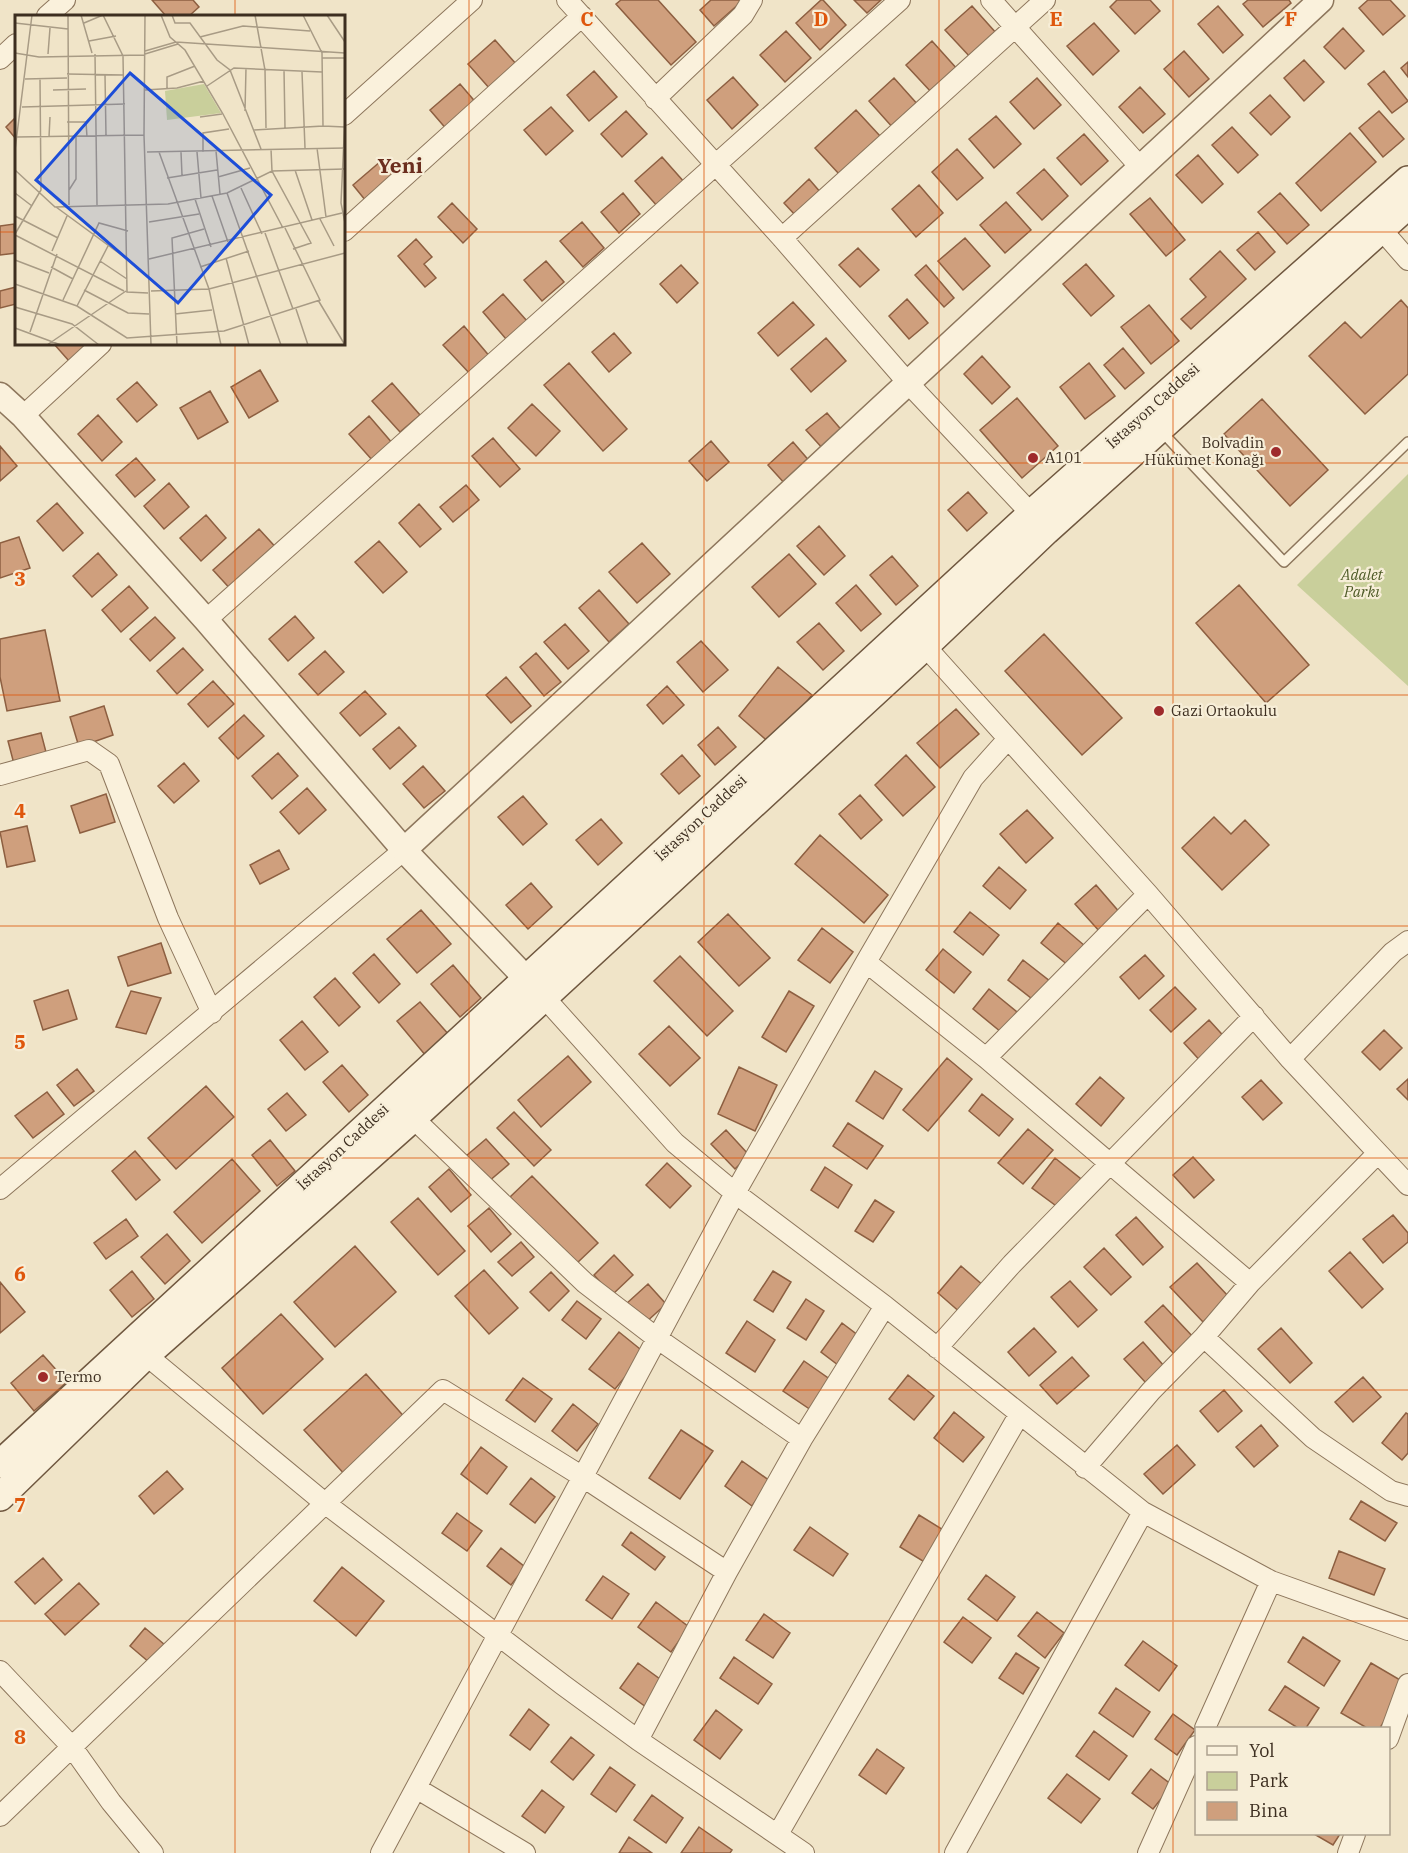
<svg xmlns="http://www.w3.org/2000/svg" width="1408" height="1853" font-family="'IBM Plex Serif',serif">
  <rect width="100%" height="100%" fill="#f0e4c8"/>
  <path fill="#c9cf9b" d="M1408,474v212l-111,-101z"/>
  <path fill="#cf9f7d" stroke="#8d5f41" stroke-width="1.5" d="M152,0h41l6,7 -10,9h-23z
    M621,0h37l38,42 -25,23 -55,-61z
    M711,0h28l2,2 -27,24 -14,-16z
    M821,0h2l23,25 -26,25 -24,-27z
    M854,0h27l-14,13z
    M1117,0h33l10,11 -25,23 -25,-27z
    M1248,0h41l2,3 -28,24 -20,-23z
    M1368,0h22l15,16 -22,19 -24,-27z
    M972,6l25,28 -26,24 -26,-28z
    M1218,6l25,29 -20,18 -25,-29z
    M1094,23l25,28 -26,24 -26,-29z
    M1343,28l21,23 -19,18 -21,-22z
    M786,31l25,27 -26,24 -25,-27z
    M495,40l22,25 -27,24 -22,-25z
    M932,41l26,29 -26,23 -26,-28z
    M1184,51l25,28 -20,18 -25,-28z
    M1304,60l20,22 -20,19 -20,-23z
    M1408,62v15l-7,-9z
    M594,71l23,26 -28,24 -22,-26z
    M1384,71l24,30 -16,12 -24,-29z
    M733,77l25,28 -26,24 -25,-29z
    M894,78l25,28 -25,23 -25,-28z
    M1037,78l24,27 -27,24 -24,-27z
    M460,84l18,21 -30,26 -18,-21z
    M1140,87l25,27 -22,19 -24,-26z
    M1270,95l20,22 -19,18 -21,-22z
    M551,107l22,24 -27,24 -22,-25z
    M856,110l24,26 -41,38 -24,-26z
    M626,111l21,23 -25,23 -21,-23z
    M1379,111l25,28 -21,18 -24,-29z
    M996,116l25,28 -27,24 -25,-29z
    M16,117v22l-10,-12z
    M1232,127l26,28 -20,18 -26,-28z
    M1350,133l26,29 -55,49 -25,-28z
    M1084,134l24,27 -27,24 -24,-27z
    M957,149l26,29 -26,22 -25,-28z
    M1198,155l25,29 -21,19 -26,-28z
    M662,157l23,26 -27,24 -23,-26z
    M381,161l18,20 -29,25 -17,-21z
    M1044,169l24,27 -26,24 -25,-27z
    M809,179l12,14 -25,23 -12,-13z
    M919,185l24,28 -27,24 -24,-28z
    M623,193l17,21 -21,19 -18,-21z
    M1280,193l29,32 -22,19 -29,-32z
    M1150,198l35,42 -19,16 -36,-42z
    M1006,202l25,28 -26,23 -25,-28z
    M452,203l25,26 -14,14 -25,-26z
    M582,222l22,26 -21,19 -23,-26z
    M14,224l2,29 -16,2v-29z
    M1258,232l17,20 -20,18 -18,-20z
    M965,238l25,28 -27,24 -25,-29z
    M416,239l16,18 -8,7 12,14 -11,9 -27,-31z
    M858,248l21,22 -19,17 -21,-22z
    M1220,251l26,28 -55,50 -10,-10 25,-22 -16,-18z
    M546,261l18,21 -22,19 -18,-21z
    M1086,264l28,32 -23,20 -28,-32z
    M681,265l17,18 -21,20 -17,-19z
    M926,265l28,33 -10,9 -29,-32z
    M16,287v17l-16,4v-17z
    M503,294l24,27 -21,18 -23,-27z
    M907,299l21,24 -19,16 -20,-23z
    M1401,300l7,8v66l-43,40 -56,-58 36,-34 16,16z
    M793,302l21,23 -36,31 -20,-23z
    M1149,305l30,36 -28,23 -30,-37z
    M464,326l27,32 -20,17 -28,-30z
    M614,333l17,20 -22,19 -17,-20z
    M826,338l20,23 -35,31 -20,-23z
    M54,344h35l-20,17z
    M1123,348l21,25 -19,16 -21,-24z
    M982,356l28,31 -18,17 -28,-30z
    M569,363l58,66 -24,22 -59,-66z
    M1089,363l26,33 -30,23 -25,-32z
    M260,370l18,31 -29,17 -18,-31z
    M137,382l20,23 -20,17 -20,-23z
    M392,383l28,32 -20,17 -28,-31z
    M210,391l18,31 -30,17 -18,-31z
    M1017,398l41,48 -36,32 -42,-48z
    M1262,399l66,71 -38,36 -66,-72z
    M532,404l28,27 -24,25 -28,-28z
    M827,413l17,20 -20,17 -18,-20z
    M98,415l24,27 -20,19 -24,-27z
    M369,416l24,28 -20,17 -24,-27z
    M493,438l27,31 -20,18 -28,-31z
    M711,441l18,21 -22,19 -18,-20z
    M793,442l18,21 -25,22 -18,-20z
    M0,446l17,20 -17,15z
    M136,458l19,22 -20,17 -19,-22z
    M169,483l20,24 -25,22 -20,-23z
    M466,485l13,15 -26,22 -13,-15z
    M968,492l19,21 -20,18 -19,-21z
    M57,503l26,30 -20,18 -26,-30z
    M419,504l22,25 -21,18 -21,-24z
    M206,515l20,23 -25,23 -21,-23z
    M819,526l26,30 -21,19 -27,-29z
    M259,529l21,23 -46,41 -21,-23z
    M19,537l11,31 -30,10v-35z
    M379,541l28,31 -24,21 -28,-31z
    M642,543l28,31 -33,29 -28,-31z
    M98,553l19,22 -25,22 -19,-21z
    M789,554l27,30 -37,33 -27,-30z
    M892,556l26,30 -22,19 -26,-30z
    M856,585l25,29 -20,17 -25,-28z
    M1239,585l70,80 -43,38 -70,-80z
    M129,586l19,22 -27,24 -19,-22z
    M599,590l30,34 -20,18 -30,-34z
    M295,616l19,22 -26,23 -19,-22z
    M155,617l20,21 -25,23 -20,-22z
    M819,623l25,28 -21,19 -26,-28z
    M565,624l24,27 -21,18 -24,-27z
    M45,630l15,71 -53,10 -7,-34v-38z
    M1044,634l78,84 -40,37 -77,-84z
    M701,641l27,29 -25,22 -26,-30z
    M183,648l20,22 -26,24 -20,-23z
    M325,651l19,21 -26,23 -19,-21z
    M536,653l25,29 -17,14 -24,-29z
    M778,667l34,28 -40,50 -33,-29z
    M506,677l25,29 -20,17 -25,-28z
    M213,681l21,23 -26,23 -20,-23z
    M667,686l17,19 -21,19 -16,-19z
    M365,691l21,23 -26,22 -20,-23z
    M104,706l9,29 -34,12 -9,-30z
    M956,709l23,25 -39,34 -23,-25z
    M244,715l20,21 -26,23 -19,-21z
    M399,727l17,19 -26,23 -17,-20z
    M718,727l18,20 -21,18 -17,-20z
    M41,733l6,23 -33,8 -6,-23z
    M278,753l20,23 -26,23 -20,-23z
    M682,755l18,21 -21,18 -18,-20z
    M906,755l29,32 -32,29 -28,-31z
    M184,763l15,18 -25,22 -16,-17z
    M423,766l22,25 -21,17 -21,-24z
    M307,788l19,22 -27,24 -19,-22z
    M106,794l9,28 -35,11 -9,-27z
    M860,795l22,25 -21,19 -22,-25z
    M523,796l24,28 -24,21 -25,-28z
    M1027,810l26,28 -27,25 -26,-29z
    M1214,817l17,17 14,-14 24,25 -47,45 -40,-42z
    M601,819l21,24 -24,22 -22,-25z
    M27,826l8,35 -28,6 -7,-35z
    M820,835l68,60 -24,28 -69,-59z
    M279,850l10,19 -29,15 -10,-19z
    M999,867l27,23 -16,19 -27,-23z
    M531,883l21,24 -24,22 -22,-24z
    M1096,885l25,29 -21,18 -25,-28z
    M421,910l30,34 -34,29 -30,-34z
    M970,912l29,23 -16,20 -29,-23z
    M728,914l42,44 -31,28 -41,-44z
    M1058,923l27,23 -16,20 -28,-23z
    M822,928l31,24 -23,31 -32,-23z
    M161,943l10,30 -43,13 -10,-29z
    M943,949l28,23 -17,21 -28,-23z
    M374,954l26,30 -21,19 -26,-30z
    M1145,955l19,21 -25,23 -19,-22z
    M680,956l53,55 -26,25 -53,-55z
    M1023,960l28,22 -15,20 -28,-22z
    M453,965l28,33 -21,19 -29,-33z
    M335,978l25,29 -21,19 -25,-29z
    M1175,987l21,22 -25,23 -21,-22z
    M989,989l28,23 -16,20 -28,-23z
    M68,990l9,29 -34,11 -9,-29z
    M131,991l30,7 -15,36 -30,-7z
    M789,991l25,15 -28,46 -24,-15z
    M420,1002l30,34 -24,20 -29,-35z
    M1209,1020l20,22 -25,23 -20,-22z
    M302,1021l26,31 -23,18 -25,-30z
    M669,1026l31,32 -30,28 -31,-32z
    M1384,1030l18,18 -22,22 -18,-18z
    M568,1056l23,26 -50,45 -23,-27z
    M947,1058l25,21 -44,52 -25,-21z
    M342,1065l26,30 -19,17 -26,-30z
    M739,1067l38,18 -22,46 -37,-17z
    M77,1069l17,22 -20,15 -17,-21z
    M875,1071l27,18 -19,30 -27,-18z
    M1100,1077l24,21 -23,28 -25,-22z
    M1408,1079v21l-11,-11z
    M1261,1080l21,23 -19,17 -21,-23z
    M206,1086l28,31 -58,52 -28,-31z
    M47,1092l17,22 -31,24 -18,-22z
    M287,1093l19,22 -20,16 -18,-22z
    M982,1094l31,25 -14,17 -30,-25z
    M514,1112l37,38 -17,16 -37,-38z
    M848,1123l35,23 -16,23 -34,-23z
    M1028,1129l25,21 -30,34 -25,-21z
    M726,1130l23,25 -14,14 -24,-25z
    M486,1139l23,25 -21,18 -22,-26z
    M270,1140l25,31 -18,15 -25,-31z
    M135,1151l25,29 -24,20 -24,-29z
    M1193,1157l21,23 -20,18 -21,-23z
    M1055,1158l26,21 -22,29 -27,-20z
    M232,1159l28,32 -58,52 -28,-31z
    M667,1163l24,23 -21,22 -24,-23z
    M825,1167l27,18 -14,23 -27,-18z
    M449,1169l22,26 -20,17 -22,-25z
    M532,1176l66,67 -22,21 -66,-67z
    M418,1198l47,53 -27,24 -47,-53z
    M875,1200l19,12 -21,30 -18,-11z
    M489,1208l22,26 -20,18 -23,-26z
    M1393,1215l15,18v9l-25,21 -20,-24z
    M1136,1217l27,30 -20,18 -27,-30z
    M126,1219l12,17 -32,23 -12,-16z
    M167,1234l23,27 -25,23 -24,-27z
    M521,1242l13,15 -22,19 -14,-14z
    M355,1246l41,46 -61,55 -41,-45z
    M1104,1248l27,29 -20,18 -27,-28z
    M1350,1252l33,37 -21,19 -33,-37z
    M614,1255l19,20 -21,20 -18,-20z
    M1197,1263l32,34 -26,25 -33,-35z
    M961,1266l24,21 -23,27 -24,-21z
    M484,1270l34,38 -29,26 -34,-38z
    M132,1271l22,28 -22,18 -22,-27z
    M773,1271l18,11 -18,30 -19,-12z
    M551,1272l18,19 -20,20 -19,-19z
    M1070,1281l27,29 -19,17 -27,-30z
    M0,1282l25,30 -25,21z
    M648,1284l18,20 -22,20 -18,-20z
    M806,1299l18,12 -18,29 -19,-12z
    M577,1301l24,18 -15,20 -24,-19z
    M1163,1305l31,33 -19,17 -30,-33z
    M281,1314l42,45 -60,55 -41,-46z
    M747,1321l28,19 -20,32 -29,-19z
    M842,1323l17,13 -21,29 -17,-13z
    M1034,1328l22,24 -27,24 -21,-24z
    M1281,1328l31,35 -22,20 -32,-34z
    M619,1332l26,21 -30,36 -26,-20z
    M1143,1342l21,24 -18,17 -22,-24z
    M43,1355l24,27 -33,29 -23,-28z
    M1072,1357l17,19 -32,28 -17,-19z
    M804,1361l27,19 -20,30 -28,-19z
    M366,1374l42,47 -61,56 -43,-47z
    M908,1375l26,21 -20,24 -25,-21z
    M1363,1377l18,20 -28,25 -18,-20z
    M523,1378l29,21 -17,23 -29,-22z
    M1224,1390l18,21 -24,21 -18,-21z
    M573,1404l25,20 -21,27 -25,-20z
    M954,1412l30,25 -21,25 -29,-24z
    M1406,1413l2,1v39l-6,7 -20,-17z
    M1261,1425l17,21 -24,21 -18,-20z
    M681,1430l32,21 -33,48 -31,-21z
    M1177,1445l18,20 -32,29 -19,-20z
    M481,1447l26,20 -20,27 -26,-20z
    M742,1461l28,20 -18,25 -27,-20z
    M167,1471l16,18 -29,25 -15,-18z
    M531,1478l24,19 -20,26 -25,-19z
    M1361,1501l36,22 -12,18 -35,-22z
    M457,1513l25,18 -15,20 -25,-18z
    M919,1515l26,16 -19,32 -26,-16z
    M810,1527l38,27 -15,22 -39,-26z
    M631,1532l34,25 -10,13 -33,-25z
    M501,1548l24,19 -14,18 -24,-19z
    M1339,1551l46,18 -11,26 -45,-17z
    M43,1558l19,22 -27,24 -20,-22z
    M342,1567l42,34 -28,35 -42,-35z
    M986,1575l29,22 -18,24 -29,-22z
    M603,1576l26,18 -17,25 -26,-19z
    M79,1583l20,21 -34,31 -20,-21z
    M656,1602l33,25 -18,25 -33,-25z
    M1037,1612l27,21 -19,25 -27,-22z
    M764,1614l26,19 -17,25 -27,-18z
    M963,1617l28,21 -19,25 -28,-21z
    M145,1628l20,17 -15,18 -20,-17z
    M1303,1637l37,24 -16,25 -36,-24z
    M1143,1641l34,25 -18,25 -34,-26z
    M1016,1653l23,15 -16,26 -24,-16z
    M734,1657l38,27 -14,20 -38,-26z
    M638,1663l26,19 -18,25 -26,-19z
    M1371,1663l36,21 -27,44h-13l-26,-15z
    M1285,1686l34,22 -13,20h-8l-29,-18z
    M1116,1688l34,24 -17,25 -34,-24z
    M529,1709l20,16 -19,25 -20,-15z
    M716,1710l26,20 -22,29 -26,-19z
    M1173,1714l22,16 -18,25 -22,-16z
    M1094,1731l33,25 -18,24 -33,-24z
    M571,1737l23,18 -21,25 -22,-18z
    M877,1749l27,19 -18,26 -27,-19z
    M610,1767l25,18 -19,27 -25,-18z
    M1151,1769l21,16 -19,24 -21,-16z
    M1067,1774l33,25 -19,24 -33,-25z
    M542,1790l22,17 -19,26 -23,-17z
    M652,1795l31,23 -17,25 -32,-23z
    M699,1827l33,23 -2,3h-49z
    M1314,1834h26l-7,11z
    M629,1837l23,16h-33z"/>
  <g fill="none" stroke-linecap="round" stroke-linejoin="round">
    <defs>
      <path id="service" d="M1162,432l122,130 124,-120"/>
      <path id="minor" d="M567,0l215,238 127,146 130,138
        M991,0l150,168
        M47,16l18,-16
        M0,59l16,-15
        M655,99l88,-84 9,-15
        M344,115l128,-115
        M1381,229l27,31
        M344,231l238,-215
        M782,238l263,-238
        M23,416l78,-72
        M206,620l694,-620
        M925,646l223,248 142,165 118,126
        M0,775l89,-25 20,14 59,154 44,95
        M866,962l120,96 264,225
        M543,996l132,147 60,50 150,113 258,206 128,69 137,49
        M986,1058l162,-164
        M1290,1059l103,-107 15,-11
        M413,1118l172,165 73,56 144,100
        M0,1189l404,-339
        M1204,1337l109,101 78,53 17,5
        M937,1348l75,-84 242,-248
        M146,1355l180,149 237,181 75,55 166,113
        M1085,1468l66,-77 53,-54 46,-54 128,-130
        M0,1671l72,76 39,55 42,51
        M1205,1728l66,-147
        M1388,1739l20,-55
        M638,1740l89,-168 75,-133 83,-133
        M416,1788l109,65
        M0,1816l443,-426 140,87 144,95
        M778,1834l241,-419
        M381,1853l354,-660 131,-231 107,-184 34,-38
        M955,1853l188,-341
        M1148,1853l48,-107
        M1348,1853l7,-19"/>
      <path id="tertiary" d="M0,395l23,21 183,204 198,230 135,142
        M404,850l917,-850"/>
      <path id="secondary" d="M0,1464l1031,-950 377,-334
        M0,1497l146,-142 267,-237 512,-472 121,-115 362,-326"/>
    </defs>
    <use href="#service" stroke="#8d765c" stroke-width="12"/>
    <use href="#minor" stroke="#8d765c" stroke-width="22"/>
    <use href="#tertiary" stroke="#8d765c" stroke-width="27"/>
    <use href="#secondary" stroke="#6f573f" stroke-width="30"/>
    <use href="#service" stroke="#faf1dc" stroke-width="9"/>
    <use href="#minor" stroke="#faf1dc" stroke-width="20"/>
    <use href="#tertiary" stroke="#faf1dc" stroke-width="24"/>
    <use href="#secondary" stroke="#faf1dc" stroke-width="27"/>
  </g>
  <path fill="none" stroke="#df570d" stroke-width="1.5" stroke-opacity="0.55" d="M235,0v16M469,0v1853M704,0v1853M939,0v1853M1173,0v1853M0,232h16M344,232h1064M235,344v1509M0,463h1408M0,695h1408M0,926h1408M0,1158h1408M0,1390h1408M0,1621h1408"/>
  <g fill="#9e2a2b" stroke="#f7eed8" stroke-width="2">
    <circle cx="1276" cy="452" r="6"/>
    <circle cx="1033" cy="458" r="6"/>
    <circle cx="1159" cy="711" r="6"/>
    <circle cx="43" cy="1377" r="6"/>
  </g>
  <g text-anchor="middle" stroke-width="4.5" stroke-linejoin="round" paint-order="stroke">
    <g font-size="15" fill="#3d2e20" stroke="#f7eed8">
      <text transform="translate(1153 406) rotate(-42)" y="5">İstasyon Caddesi</text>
      <text transform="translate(701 818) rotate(-43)" y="5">İstasyon Caddesi</text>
      <text transform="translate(343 1147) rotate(-43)" y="5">İstasyon Caddesi</text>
    </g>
    <g font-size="15" fill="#3d2e20" stroke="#f7eed8" text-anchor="start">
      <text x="1264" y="448" text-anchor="end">Bolvadin<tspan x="1264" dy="17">Hükümet Konağı</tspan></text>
      <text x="1045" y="463">A101</text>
      <text x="1171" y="716">Gazi Ortaokulu</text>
      <text x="55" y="1382">Termo</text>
    </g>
    <g font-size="15" font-style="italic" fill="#4d5a26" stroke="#f7eed8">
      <text x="1362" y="580">Adalet<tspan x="1362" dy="17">Parkı</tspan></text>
    </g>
    <g font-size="21" font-weight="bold" fill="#6b2e1e" stroke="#f7eed8">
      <text x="400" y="173">Yeni</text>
    </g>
  </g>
  <g transform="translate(15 15)">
    <rect width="330" height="330" fill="#f0e4c8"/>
    <path d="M189,69l17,29 -54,7 -2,-29z" fill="#c9cf9b"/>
    <path fill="none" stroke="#a89b85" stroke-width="1.5" d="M53,0l1,190M66,0l11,38M130,0l-1,120 7,210M146,0l9,22 15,13 38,64 60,114M157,0l3,8h15l27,37 13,10 31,79M240,0l10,55 1,58M312,0l18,27M0,8l53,6M69,8l19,-8 20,41 4,236 21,1M185,22l43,-11 67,5M74,26l27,-5M130,36l31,-9 169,11M0,38l24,4 105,-2M33,39l2,-26M80,39l2,151M130,39l33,-10M307,43h23M269,55l1,58M287,57l3,76M52,59l57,1M90,60l1,61M10,64l42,-1M192,71l27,-18 88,4M152,74v-12l28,-11M38,75l33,-1M130,75l32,-2 27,-7M7,92l103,-3M230,96l1,-43M185,102l22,-3M330,102l-4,86 4,20M52,107h19l1,15M308,111l22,1M238,115l70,-4 -1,-73 -19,-38M2,122l127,-2M34,122l1,-20M302,133l9,69M256,134l1,22 39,72 -18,6M0,135l17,-135M201,136l4,43M132,137l198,-4M144,137l50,137 12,56M166,137l1,23M182,137l4,46M188,137v-19l26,-4M0,155l40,37 113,-3 59,-11 45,-22 73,-2M280,155l17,50M203,162l32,-9M152,163l50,-8M226,173l21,46M54,175l7,-11v-42M0,178l17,13M212,178l54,152M197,181l16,46M180,184l16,48M41,192l71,52M0,201l43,22M305,204l14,27M134,207l50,-8M250,218l28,76M0,219l26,-44 -1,-111M0,220l109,56M37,236l15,-35M211,243l23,87M134,244l193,-46M0,245l34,13M85,246l27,18M36,252l22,12M185,252l49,-16M0,269l62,22 50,32 97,-7 96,-31 -35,-72M69,275l44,23 21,1M136,276l58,-2 136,-36M48,285l36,-77 29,8M303,285l27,45M62,291l31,-60M0,292l57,17 27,21M281,294l12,36M160,299l37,-4M0,313l46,17M15,317l27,-78M32,330l79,-54M162,330l-5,-107 32,-9"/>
    <path fill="#1d4ed8" fill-opacity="0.15" stroke="#1d4ed8" stroke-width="3" d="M115,58l141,122 -93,108 -142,-123z"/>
    <rect width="330" height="330" fill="none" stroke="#3d2e20" stroke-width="3"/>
  </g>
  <g font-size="20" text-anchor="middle" font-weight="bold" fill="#df570d" stroke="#f7eed8" stroke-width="4.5" stroke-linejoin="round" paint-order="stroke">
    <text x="587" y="26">C</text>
    <text x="821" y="26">D</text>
    <text x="1056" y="26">E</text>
    <text x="1291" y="26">F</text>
    <text x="20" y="586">3</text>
    <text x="20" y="818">4</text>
    <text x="20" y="1049">5</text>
    <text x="20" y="1281">6</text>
    <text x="20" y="1512">7</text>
    <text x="20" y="1744">8</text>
  </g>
  <rect x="1195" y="1727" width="195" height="108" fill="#f7eed8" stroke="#ada18e" stroke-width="1.5"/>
  <rect x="1207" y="1746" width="30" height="9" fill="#faf1dc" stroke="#ada18e" stroke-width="1.5"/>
  <text x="1249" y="1757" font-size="18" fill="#3d2e20">Yol</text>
  <rect x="1207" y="1772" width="30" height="18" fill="#c9cf9b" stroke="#ada18e" stroke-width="1.5"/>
  <text x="1249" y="1787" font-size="18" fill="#3d2e20">Park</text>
  <rect x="1207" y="1802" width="30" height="18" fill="#cf9f7d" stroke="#ada18e" stroke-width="1.5"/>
  <text x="1249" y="1817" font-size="18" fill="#3d2e20">Bina</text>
</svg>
